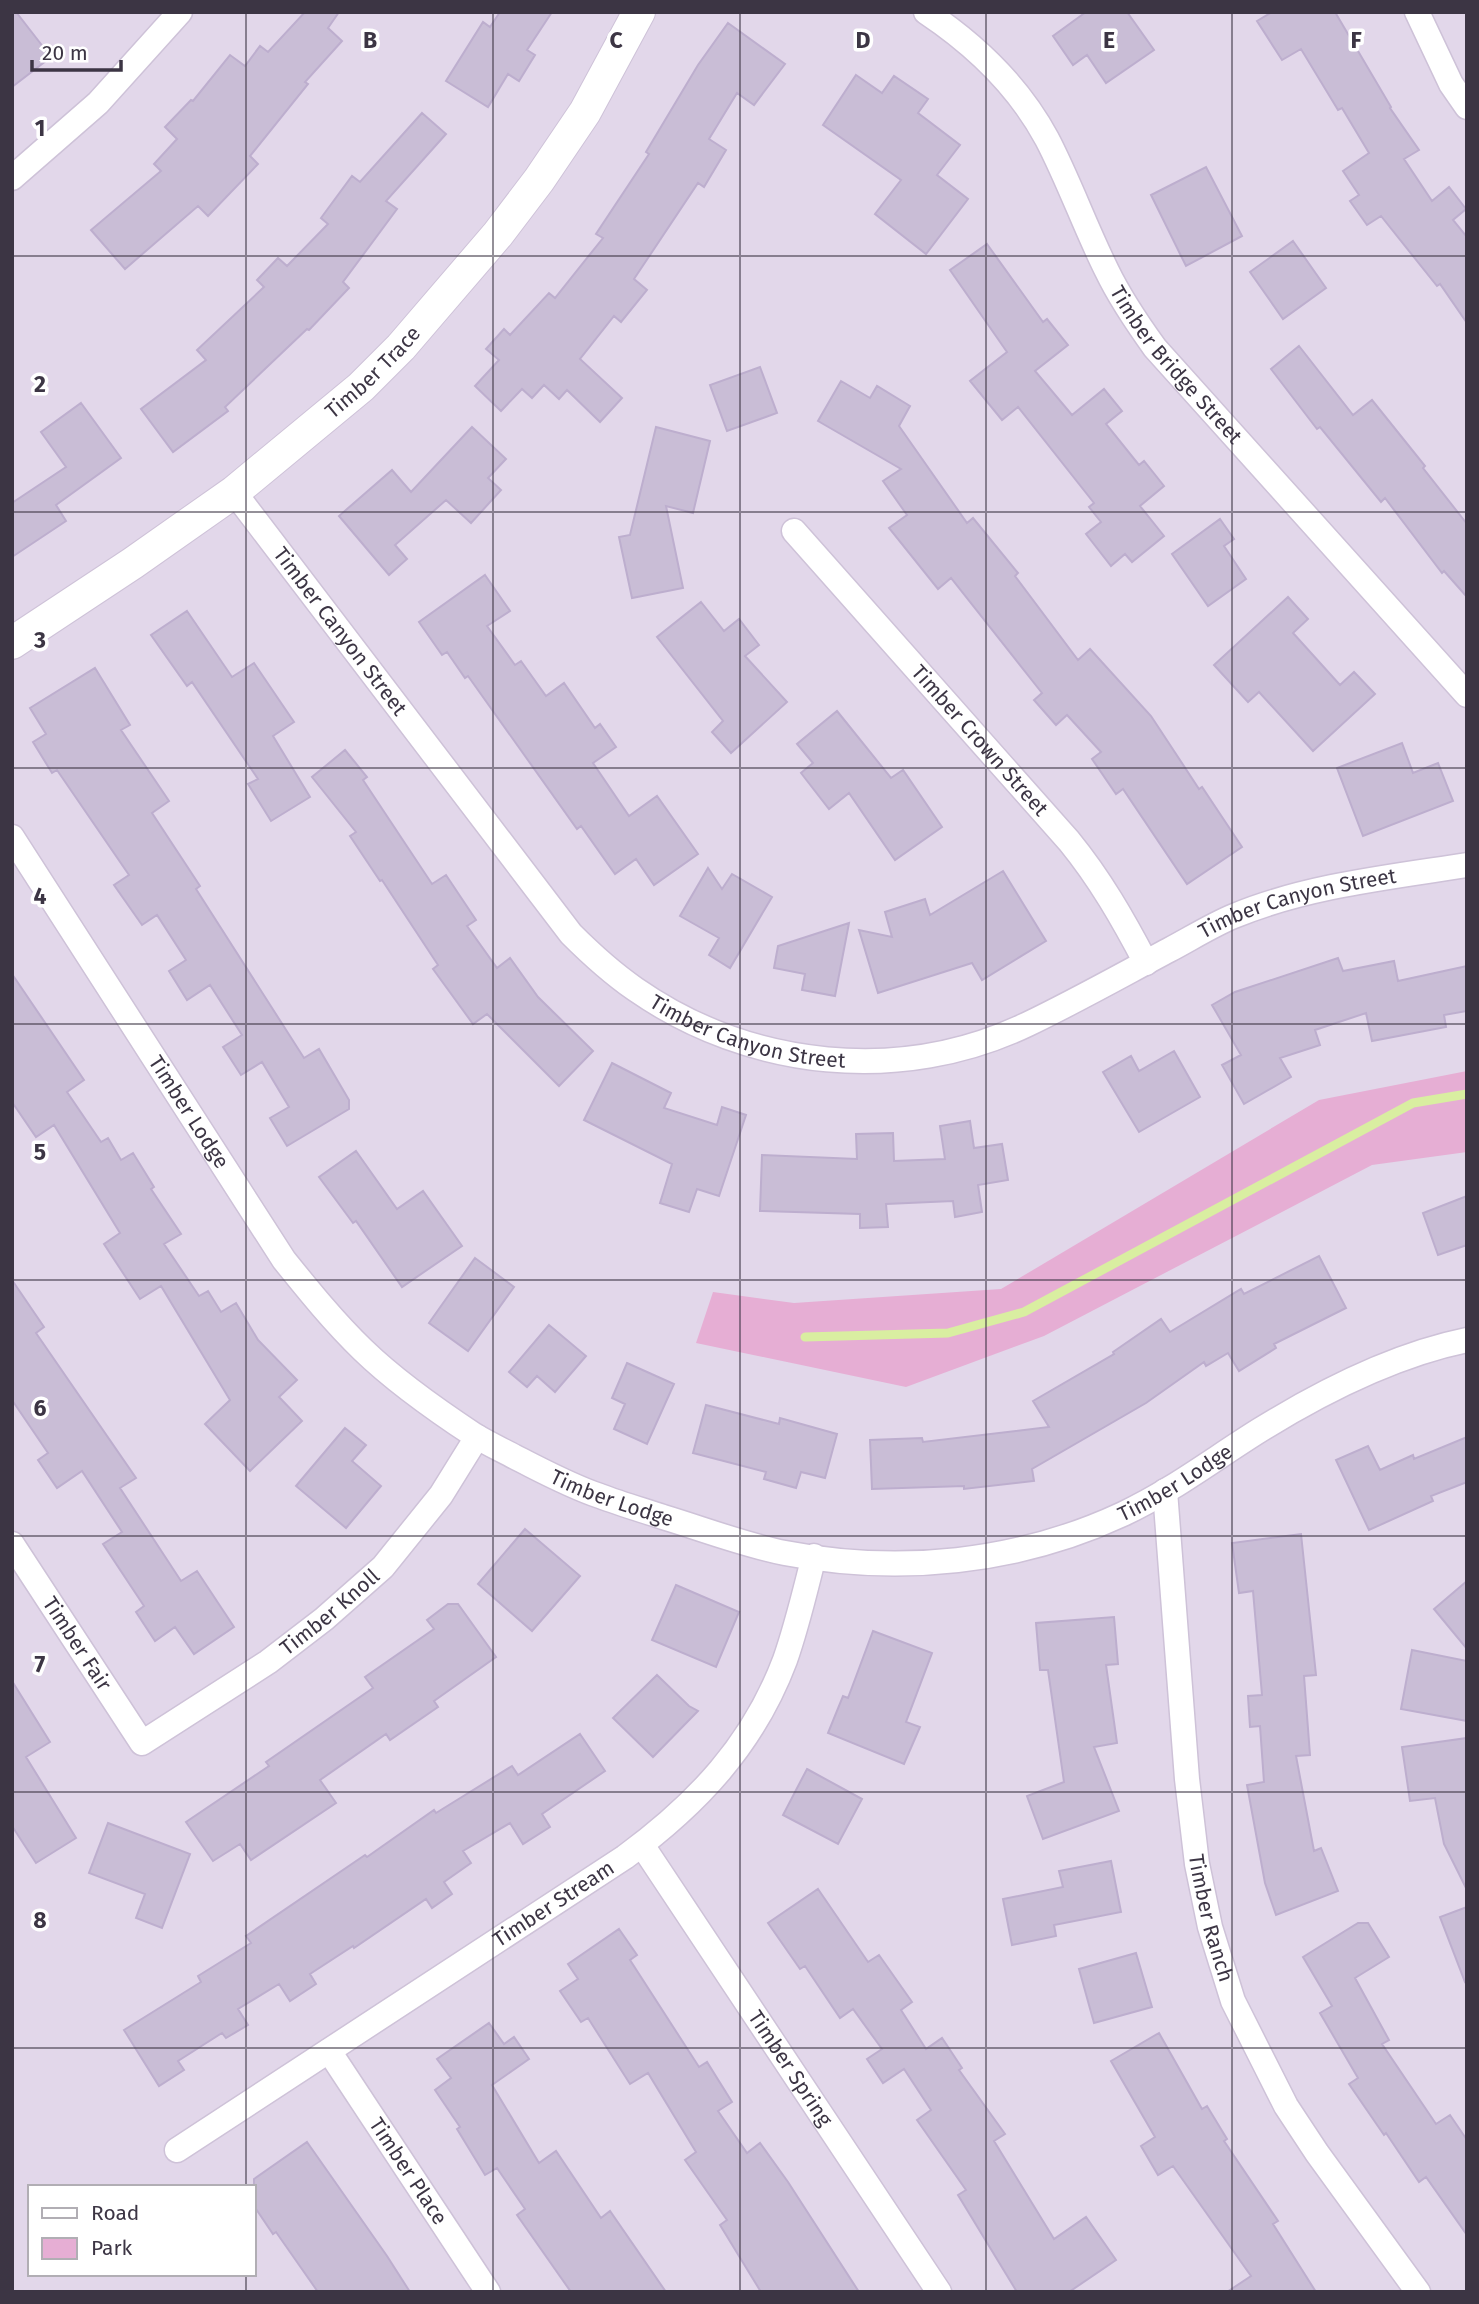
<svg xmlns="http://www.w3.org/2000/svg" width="1479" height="2304" font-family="'Fira Sans',sans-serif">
  <rect width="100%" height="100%" fill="#ece5f2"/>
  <path fill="#e2d7ea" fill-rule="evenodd" d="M12,12h1455v2280h-1455zM30,2187h224v87h-224z"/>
  <path fill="#e6aed4" d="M1467,1071v81l-95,13 -328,171 -138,51 -210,-44 17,-51 81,11 207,-14 318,-189z"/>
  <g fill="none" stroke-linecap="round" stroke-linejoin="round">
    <path stroke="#d9eea1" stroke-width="9" d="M805,1337l143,-4 76,-21 389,-209 54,-9"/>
  </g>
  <path fill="#c9bdd6" stroke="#bdaece" stroke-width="2" d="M12,12h4l35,45 -39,30z
    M305,12h34l-11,16 14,13 -37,41 3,2 -58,72 8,8 -50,52 -10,-10 -73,63 -34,-39 70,-59 -7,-7 23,-25 -12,-12 26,-27 2,1 37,-46 15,11 15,-20 8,6z
    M500,12h52l-25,38 8,5 -16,26 -11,-7 -20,33 -42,-26 37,-59 7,5z
    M1086,12h41l27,38 -48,33 -19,-28 -14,10 -20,-29z
    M1272,12h63l56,95 -1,1 29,42 -15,9 28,42 17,-14 17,22 -13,11 14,17v86l-27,-39 -3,2 -56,-70 -14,9 -17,-24 9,-6 -16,-24 26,-18 -27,-45 -4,2 -37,-61 -19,11 -25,-39z
    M728,23l57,41 -31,41 -17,-12 -28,46 17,11 -22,37 -6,-4 -64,96 13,11 -26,32 -7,-6 -34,43 42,39 -22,24 -33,-32 -8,9 -15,-14 -12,13 -10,-9 -21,22 -26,-25 24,-26 -13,-11 18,-20 6,6 39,-42 6,5 48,-60 -7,-4 53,-80 -3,-2 52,-87z
    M856,75l26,18 12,-17 34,23 -10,14 42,32 -23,30 31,24 -42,55 -51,-40 26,-34 -78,-55z
    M422,113l24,21 -60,67 11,8 -54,73 6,6 -40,42 -2,-1 -82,78 3,4 -55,41 -32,-43 65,-49 -9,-10 67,-63 -7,-7 21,-22 9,8 41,-42 -7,-6 31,-42 8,6z
    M1206,167l36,69 -56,30 -35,-71z
    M1293,241l33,47 -43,31 -33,-47z
    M987,244l56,78 4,-3 21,26 -33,26 37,44 32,-26 18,22 -16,13 33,41 5,-4 20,25 -24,20 24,30 -32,26 -7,-8 -14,12 -25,-32 15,-12 -12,-15 5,-4 -76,-96 -16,13 -32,-39 37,-29 -57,-82z
    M1299,346l54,69 19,-15 53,66 -2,2 44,56v73l-23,-26 -2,2 -57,-75 -4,4 -61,-75 -3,2 -46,-60z
    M760,367l17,46 -50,18 -17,-46z
    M841,381l29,17 7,-12 33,20 -11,20 68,97 6,-5 45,55 -3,3 63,84 12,-11 61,67 48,73 3,-2 40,60 -55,37 -64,-95 -7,5 -24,-35 9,-7 -34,-37 -11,10 -22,-25 8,-7 -91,-115 -13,11 -49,-61 18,-13 -24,-34 18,-12 -83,-48z
    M81,403l40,55 -65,47 10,16 -54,36v-54l54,-36 -25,-35z
    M472,427l34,32 -18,19 13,12 -30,33 -25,-23 -51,45 12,14 -18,16 -50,-59 53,-46 19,22z
    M656,427l54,14 -17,72 -27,-7 17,82 -51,10 -13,-61 11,-2z
    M1220,519l14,20 -10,7 22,33 -38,27 -36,-52z
    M485,575l25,36 -23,15 28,39 6,-4 25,35 18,-13 31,45 5,-4 16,23 -23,16 36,53 28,-20 41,58 -44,31 -18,-26 -21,15 -34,-48 -4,3 -109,-153 -3,2 -18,-26 -5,3 -23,-33z
    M1288,597l20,22 -15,14 47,52 14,-13 21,22 -62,57 -54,-59 -11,10 -34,-37z
    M701,602l23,29 15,-12 20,26 -14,11 42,46 -56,51 -19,-21 11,-11 -66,-84z
    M187,611l45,66 22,-14 40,59 -21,14 37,61 -39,24 -23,-37 10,-5 -66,-97 -5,4 -36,-51z
    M95,668l35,57 -9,5 48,71 -17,12 48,73 -4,3 108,169 15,-9 30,51v9l-62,37 -17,-28 19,-11 -27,-45 -21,13 -18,-28 19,-12 -32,-50 -23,15 -18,-29 17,-11 -29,-45 -15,10 -28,-40 15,-10 -72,-105 -5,3 -19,-31 13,-8 -16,-26z
    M837,711l54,67 12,-8 39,57 -47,33 -46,-67 -20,16 -28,-36 12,-10 -16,-19z
    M1402,743l11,30 25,-10 15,38 -90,35 -26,-68z
    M345,750l22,27 -4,3 69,104 14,-9 30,45 -9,6 30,42 13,-10 28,39 55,54 -34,35 -72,-72 -14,10 -40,-55 5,-4 -56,-85 -2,1 -30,-45 6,-4 -44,-55z
    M708,868l14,21 10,-15 40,23 -42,71 -21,-13 10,-17 -39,-22z
    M1003,871l43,70 -64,39 -10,-17 -94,30 -19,-63 33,7 -7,-25 40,-13 5,16z
    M849,923l-14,73 -33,-6 3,-16 -31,-6 4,-22z
    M1338,958l5,13 51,-10 4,20 69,-15v45l-23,4 2,12 -74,14 -6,-28 -51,17 5,15 -40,13 11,19 -47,27 -22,-39 19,-10 -29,-50 23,-13z
    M12,974l72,106 -17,12 34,50 7,-4 13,22 12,-7 21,34 -3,2 30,45 -17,10 35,52 9,-5 13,21 15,-9 22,37 39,40 -18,17 23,24 -52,50 -45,-47 25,-24 -69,-114 -21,13 -36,-55 16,-11 -66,-108 -18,12 -24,-35z
    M1174,1051l26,46 -61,35 -36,-60 28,-16 8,15z
    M612,1063l59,30 -7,15 53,17 5,-18 24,8 -27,81 -22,-7 -8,23 -29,-9 12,-39 -88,-44z
    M970,1121l4,27 28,-4 6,36 -30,5 4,27 -27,5 -2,-16 -67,3 2,23 -28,1v-14l-100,-3 2,-56 95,4 -1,-25 37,-1 1,28 51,-2 -5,-33z
    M356,1151l41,58 26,-18 39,55 -60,41 -46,-66 -3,2 -34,-46z
    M1467,1196v49l-29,10 -15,-42z
    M1319,1256l27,52 -72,36 2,4 -37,23 -11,-18 -22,13 -2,-4 -58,41 -114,66 2,12 -70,8v-3l-92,3 -2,-49 52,-2 1,4 126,-15 -16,-26 81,-47 -1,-2 48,-33 9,13 71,-43 3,5z
    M475,1258l39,29 -46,64 -39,-28z
    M12,1280l32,47 -8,6 100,145 -16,10 61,93 16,-10 37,56 -40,27 -19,-27 -20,14 -19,-29 8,-6 -41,-62 19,-12 -40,-61 -25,17 -19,-28 10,-7 -36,-53z
    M549,1325l37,31 -31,36 -18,-16 -10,11 -18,-15z
    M627,1363l47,21 -27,60 -33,-15 11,-25 -13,-6z
    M706,1405l73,19 1,-6 57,16 -12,44 -24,-6 -5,16 -32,-9 2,-7 -73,-19z
    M345,1428l21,17 -14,16 29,25 -35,42 -50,-42z
    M1467,1437v45l-36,14 2,5 -64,29 -33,-70 32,-14 12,24 33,-15 1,4z
    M525,1529l55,47 -48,55 -54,-47z
    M1301,1534l15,141 -12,1 6,79 -14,1 18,95 7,-3 17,43 -62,24 -11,-32 -18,-98 17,-3 -4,-56 -10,1 -2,-31 14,-1 -9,-104 -14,2 -7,-50z
    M1467,1581v68l-33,-40z
    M676,1585l63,27 -23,55 -64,-27z
    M448,1604h10l38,53 -62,44 4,6 -48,33 -4,-6 -66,46 16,23 -85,57 -11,-16 -27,17 -27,-39 83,-56 -3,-4 107,-74 -8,-11 69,-48 -7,-9z
    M1114,1617l4,47 -12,1 11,78 -23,4 25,64 -76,28 -16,-43 37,-14 -16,-112h-8l-4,-47z
    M873,1631l59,22 -26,69 14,5 -16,37 -76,-31 15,-37 5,2z
    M1412,1650l55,11v60l-66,-12z
    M657,1675l32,31 9,5 -45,46 -40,-39z
    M12,1681l38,61 -24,15 50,81 -40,25 -24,-37z
    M580,1734l25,37 -63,43 8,13 -27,17 -13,-21 -47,28 8,12 -27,19 8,12 -20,14 -6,-9 -72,49 -1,-2 -43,28 6,10 -26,17 -11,-17 -41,25 10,16 -22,13 -4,-5 -44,28 6,9 -25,16 -35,-56 77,-48 -3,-6 53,-33 -5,-7 119,-81 2,2 67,-47 2,3 76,-47 6,9z
    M1467,1738v152l-23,-46 -9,-46 -25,3 -8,-54z
    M807,1769l55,30 -24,45 -55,-29z
    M108,1823l82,31 -28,74 -26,-10 9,-24 -56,-21z
    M1111,1861l10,51 -67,13 2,11 -44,9 -9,-46 60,-12 -4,-16z
    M818,1889l50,73 11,-7 33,47 -11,8 25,39 16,-11 20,30 -3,2 46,64 -11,7 60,98 32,-22 30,43 -47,32h-52l-59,-97 8,-5 -49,-70 14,-10 -27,-41 -21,14 -16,-24 15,-10 -29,-40 -13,9 -35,-52 -5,3 -32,-46z
    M1467,1907v74l-2,1 -25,-65z
    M1358,1923h10l21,34 -34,21 34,62 -7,4 54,80 14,-9 17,25v95l-41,-58 -7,5 -33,-49 -2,2 -35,-51 9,-6 -38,-65 12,-7 -29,-49z
    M619,1929l18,26 -7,5 69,107 8,-5 25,40 -14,9 29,42 13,-10 28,39 71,110h-98l-41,-67 7,-5 -42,-60 11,-8 -48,-79 -18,11 -42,-66 -7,4 -21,-31 18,-12 -10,-15z
    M1136,1953l16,54 -58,16 -15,-54z
    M489,2023l15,21 10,-7 15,22 -37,26 47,78 17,-12 45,67 9,-7 56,81h-95l-54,-77 8,-6 -28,-41 -12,7 -28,-46 3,-2 -25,-37 16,-12 -14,-19z
    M1159,2033l43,76 5,-3 20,33 -3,2 54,80 -5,3 43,68h-89l24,-16 -78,-110 -15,9 -17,-29 14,-9 -44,-76z
    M307,2142l80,114 23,36h-92l-42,-60 -3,2 -19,-28v-27z"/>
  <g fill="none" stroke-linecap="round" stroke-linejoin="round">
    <defs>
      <g id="minor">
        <path id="s1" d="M926,12c48,32 93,75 121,127 22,42 38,88 60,132 13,27 30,52 48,77l312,347"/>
        <path d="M1417,12l34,72 16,23"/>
        <path d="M12,178l86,-75 82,-91"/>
        <path id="s2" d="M234,492l337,442c20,20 41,39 64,55 115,80 266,96 393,35 48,-23 94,-49 141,-74 21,-11 43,-25 65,-34 72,-30 156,-39 233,-51"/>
        <path id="s3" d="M794,531l275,310c31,38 54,78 77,122"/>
        <path id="s4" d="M12,837l272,423c25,31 50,62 79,90 33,32 73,60 111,85 13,8 28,15 41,22 28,14 55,29 85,39 21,8 42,14 63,21 40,12 81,28 122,36 114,22 233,10 338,-39 49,-23 92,-56 137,-84 63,-39 134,-75 207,-90"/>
        <path id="s5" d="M1165,1491l22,288 10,85 13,63 23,74 53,105 31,47 101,139"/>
        <path id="s6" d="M12,1544l130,199 126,-81 56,-43 59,-52 58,-72 36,-58"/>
        <path id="s7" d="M642,1845l297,447"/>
        <path id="s8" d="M329,2051l159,241"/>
        <path id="s9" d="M177,2150l448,-293c72,-53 128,-112 160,-197 12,-34 20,-69 29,-104"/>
      </g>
      <g id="tertiary">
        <path id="s10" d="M12,643l121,-80 101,-71 127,-105 40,-40 97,-113 41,-54 46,-68 54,-100"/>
      </g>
    </defs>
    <use href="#minor" stroke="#cec2d8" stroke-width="27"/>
    <use href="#tertiary" stroke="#cec2d8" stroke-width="34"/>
    <use href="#minor" stroke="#fff" stroke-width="24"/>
    <use href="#tertiary" stroke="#fff" stroke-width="32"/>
  </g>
  <path fill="none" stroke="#3c3544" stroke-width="2" stroke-opacity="0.55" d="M246,12v2175M493,12v2280M740,12v2280M986,12v2280M1232,12v2280M12,256h1455M12,512h1455M12,768h1455M12,1024h1455M12,1280h1455M12,1536h1455M12,1792h1455M12,2048h1455M246,2274v18"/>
  <g text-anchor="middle" stroke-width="7" stroke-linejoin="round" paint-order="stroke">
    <g font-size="21" fill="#3c3544" stroke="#fff">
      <text dy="7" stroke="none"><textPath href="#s1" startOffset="439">Timber Bridge Street</textPath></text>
      <text dy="7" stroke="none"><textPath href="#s10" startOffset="452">Timber Trace</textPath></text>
      <text dy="7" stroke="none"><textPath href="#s2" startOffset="175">Timber Canyon Street</textPath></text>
      <text dy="7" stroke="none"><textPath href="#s3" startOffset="280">Timber Crown Street</textPath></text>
      <text dy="7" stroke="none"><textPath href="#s2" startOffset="1351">Timber Canyon Street</textPath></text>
      <text dy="7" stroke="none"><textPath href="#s2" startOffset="763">Timber Canyon Street</textPath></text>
      <text dy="7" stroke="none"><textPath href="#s4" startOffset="327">Timber Lodge</textPath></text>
      <text dy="7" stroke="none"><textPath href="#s4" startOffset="1503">Timber Lodge</textPath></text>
      <text dy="7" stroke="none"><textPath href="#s4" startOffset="915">Timber Lodge</textPath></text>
      <text dy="7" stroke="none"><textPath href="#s6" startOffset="467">Timber Knoll</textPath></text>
      <text dy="7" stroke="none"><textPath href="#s6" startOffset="119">Timber Fair</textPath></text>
      <text dy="7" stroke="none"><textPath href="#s9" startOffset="450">Timber Stream</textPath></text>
      <text dy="7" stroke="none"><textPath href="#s5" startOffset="430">Timber Ranch</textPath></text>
      <text dy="7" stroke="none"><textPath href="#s7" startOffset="268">Timber Spring</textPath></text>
      <text dy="7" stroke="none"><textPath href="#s8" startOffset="144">Timber Place</textPath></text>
    </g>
  </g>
  <g font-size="23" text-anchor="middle" font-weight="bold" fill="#3c3544" stroke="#fff" stroke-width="7" stroke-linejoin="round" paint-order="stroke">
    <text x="370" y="48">B</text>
    <text x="616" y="48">C</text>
    <text x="863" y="48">D</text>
    <text x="1109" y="48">E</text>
    <text x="1356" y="48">F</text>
    <text x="40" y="136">1</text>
    <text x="40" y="392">2</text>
    <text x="40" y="648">3</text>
    <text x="40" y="904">4</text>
    <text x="40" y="1160">5</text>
    <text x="40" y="1416">6</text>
    <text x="40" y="1672">7</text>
    <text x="40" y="1928">8</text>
  </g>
  <rect width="1479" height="2304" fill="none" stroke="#3c3544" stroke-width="28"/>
  <rect x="28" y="2185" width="228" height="91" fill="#ffffff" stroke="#b1aeb4" stroke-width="2"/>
  <rect x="42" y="2208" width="35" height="10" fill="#ffffff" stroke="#b1aeb4" stroke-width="2"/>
  <text x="91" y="2220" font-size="21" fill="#3c3544">Road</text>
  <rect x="42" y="2238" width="35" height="21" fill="#e6aed4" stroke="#b1aeb4" stroke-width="2"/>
  <text x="91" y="2255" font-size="21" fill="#3c3544">Park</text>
  <path d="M32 60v10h89v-10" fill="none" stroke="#3c3544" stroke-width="3.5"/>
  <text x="42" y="60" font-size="21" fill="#3c3544" stroke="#ffffff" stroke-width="5" paint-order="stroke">20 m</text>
</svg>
